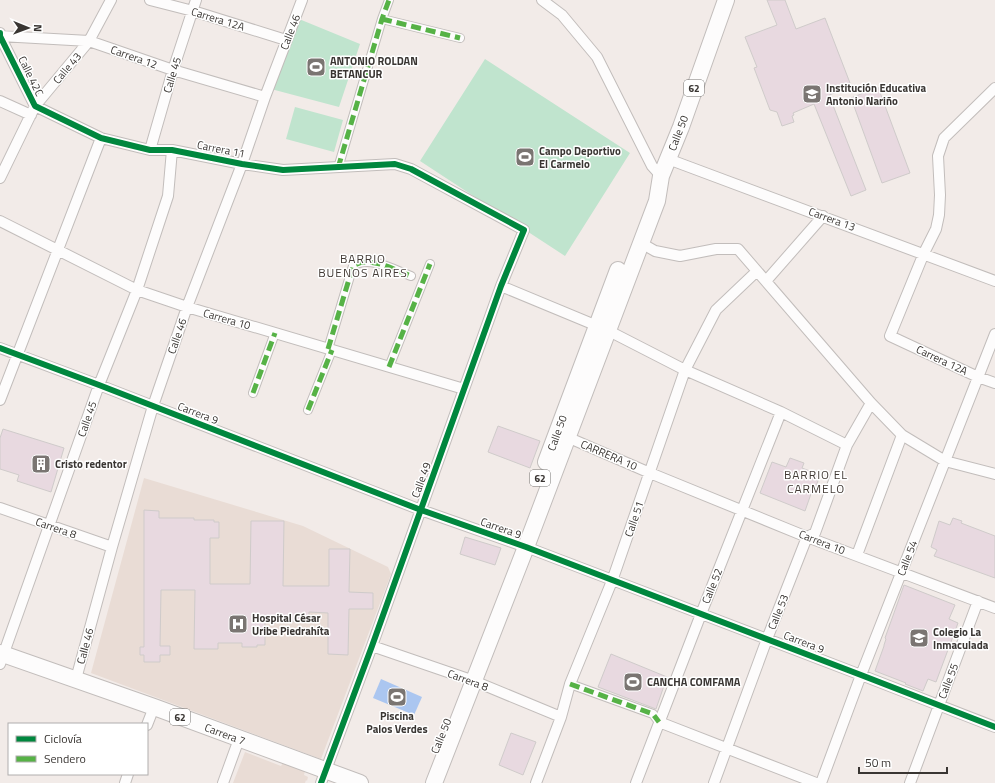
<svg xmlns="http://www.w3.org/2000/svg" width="995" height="783" font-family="'Titillium Web',sans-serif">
  <rect width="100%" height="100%" fill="#f2ebe8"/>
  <path fill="#e9dcd5" d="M144,478l159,48 85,41 3,7 -70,185 -230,-86z
    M245,752l36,14 2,-3 22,8 -1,4 4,2 -1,4 -1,-1 -1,3h-72z"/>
  <path fill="#c0e4ce" d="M299,19l61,25 -21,63 -68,-18z
    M485,59l145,94 -65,103 -145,-95z
    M295,107l48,13 -9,32 -48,-13z"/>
  <path fill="#abc6f0" d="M381,679l41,18 -8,18 -41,-17z"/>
  <path fill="#e8d9e0" stroke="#cfcbca" d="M767,0h18l11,29 29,-11 25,65 -2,5 -19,7 37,95 -15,6 -37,-92 -21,9 1,2 -2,1 2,6 -12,4 -5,-14 -7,-2 -16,-42 3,-1 -12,-30 32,-12z
    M878,87l32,86 -28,10 -31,-85z
    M498,426l42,15 -10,27 -42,-16z
    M3,429l61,19 -13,44 -34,-11 2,-6 -19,-6v-31z
    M790,458l14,5 -2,5 18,7 -6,17 -2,-1 -7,20 -45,-18 12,-31 14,5z
    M144,510l15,1v7h35v2h20v2h5v16h-9v46h40l1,-63h33l-1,65h46v-37h21l-1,43 24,1v16h-24l-1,46 -20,-1v-41l-19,-1v10l-44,-1v24h-8v2h-15v-4h-24v6h-24l1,-59h-34l-1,56h10v9h-10v7h-16v-7h-4v-8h4z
    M953,518l9,3 -1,2 34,13v42l-61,-22 3,-6 -6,-3 8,-26 11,4z
    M465,537l36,11 -6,17 -35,-11z
    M904,585l51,20 -6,14 9,4 -22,59 -8,-3 -5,12 -18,-7 1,-1 -31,-12 9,-25v-1l2,-6 -1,-1z
    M611,654l56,23 -11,32 -58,-22z
    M511,733l25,9 -13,33 -24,-10z"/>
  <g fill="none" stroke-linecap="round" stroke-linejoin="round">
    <defs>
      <path id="pedestrian" d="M382,19l78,19
        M338,168l44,-149 7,-19
        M328,349l25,-83c17,-11 41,4 58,10
        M389,367l41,-103
        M253,393l22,-60
        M308,410l24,-60
        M570,684l83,30 6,8"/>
      <path id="minor" d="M150,0l43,11 93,29
        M542,0l20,15 35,42 55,109 9,10
        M0,33v3l35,70 66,32 49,12h22l70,14 41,6 112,-6 16,5 113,61 -23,56 -129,360 -51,137
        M0,36l89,5 84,29 92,27
        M995,88l-51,50 -6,18 2,39 -1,20 -3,14 -12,24 -34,83 88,41 17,6
        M0,101l31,14
        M150,150l23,-80 23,-70
        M668,159l327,122
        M0,178l35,-72 54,-65 22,-41
        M0,221l137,69 50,17 277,82
        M641,243l14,8 25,5 36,-7h22l133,154 31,32 43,26 50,13
        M766,281l57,-65
        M501,286l106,44 78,40 96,42 66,33
        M0,348l99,37 322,125 105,37 335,128 134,52
        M0,400l101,-262
        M567,437l83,36 157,64 188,71
        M0,508l112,39
        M857,555l45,-120
        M372,646l102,35 87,36
        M0,664l99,-279 38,-95 31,-94 4,-46
        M76,679l36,-132 41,-141 34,-99 55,-143 23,-67 37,-97
        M659,722l157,61
        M147,725l7,-18
        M125,783l3,-9
        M223,783l16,-44
        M536,783l25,-66 9,-33 42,-103 73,-211 31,-60 41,-39
        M636,783l65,-169 80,-202
        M714,783l53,-144 40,-102 8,-4 32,-88 24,-42
        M821,783l40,-108 134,-341
        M910,783l68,-182"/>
      <path id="primary" d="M546,462l72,-192
        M0,653l154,54 206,76
        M434,783l92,-236 131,-346 4,-25 20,-49 45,-127"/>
    </defs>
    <use href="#pedestrian" stroke="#c2bdbb" stroke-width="10"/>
    <use href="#minor" stroke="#c2bdbb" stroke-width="12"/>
    <use href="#primary" stroke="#c2bdbb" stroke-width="18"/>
    <use href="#pedestrian" stroke="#fdfcfc" stroke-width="8"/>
    <use href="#minor" stroke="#fdfcfc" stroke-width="10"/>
    <use href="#primary" stroke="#fdfcfc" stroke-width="16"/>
    <path stroke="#56b246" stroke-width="5" stroke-dasharray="10 5" stroke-linecap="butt" d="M382,19l78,19
      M338,168l44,-149 7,-19
      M328,349l25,-83c17,-11 41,4 58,10
      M389,367l41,-103
      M253,393l22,-60
      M308,410l24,-60
      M570,684l83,30 6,8"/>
    <defs>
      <path id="cycleway" d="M0,33v3l35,70 66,32 49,12h22l70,14 41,6 112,-6 16,5 113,61 -23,56 -129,360 -51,137
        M0,348l99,37 322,125 105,37 335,128 134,52"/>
    </defs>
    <use href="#cycleway" stroke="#fff" stroke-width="8"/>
    <use href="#cycleway" stroke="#00873e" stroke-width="6"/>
  </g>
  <defs>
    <symbol id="stadium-square" viewBox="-11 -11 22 22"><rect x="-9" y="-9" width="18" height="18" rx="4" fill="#7a7572" stroke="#fff"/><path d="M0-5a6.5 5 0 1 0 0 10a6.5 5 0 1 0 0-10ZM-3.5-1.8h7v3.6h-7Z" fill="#fff"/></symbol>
    <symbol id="school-square" viewBox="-11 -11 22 22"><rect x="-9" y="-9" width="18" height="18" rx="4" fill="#7a7572" stroke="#fff"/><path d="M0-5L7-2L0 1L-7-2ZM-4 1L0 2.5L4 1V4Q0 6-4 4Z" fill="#fff"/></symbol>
    <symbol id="building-square" viewBox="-11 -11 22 22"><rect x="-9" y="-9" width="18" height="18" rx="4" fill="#7a7572" stroke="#fff"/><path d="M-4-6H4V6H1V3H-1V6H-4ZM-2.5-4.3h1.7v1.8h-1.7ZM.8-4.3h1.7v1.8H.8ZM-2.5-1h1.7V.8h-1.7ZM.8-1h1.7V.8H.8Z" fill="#fff"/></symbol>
    <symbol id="hospital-square" viewBox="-11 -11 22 22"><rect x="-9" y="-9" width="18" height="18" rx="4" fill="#7a7572" stroke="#fff"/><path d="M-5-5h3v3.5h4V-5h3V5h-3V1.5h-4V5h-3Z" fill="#fff"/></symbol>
  </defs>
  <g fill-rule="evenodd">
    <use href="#stadium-square" x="305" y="56" width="22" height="22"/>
    <use href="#school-square" x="801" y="83" width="22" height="22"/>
    <use href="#stadium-square" x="514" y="146" width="22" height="22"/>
    <use href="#building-square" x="30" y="453" width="22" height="22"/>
    <use href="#hospital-square" x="227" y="613" width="22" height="22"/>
    <use href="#school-square" x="908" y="627" width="22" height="22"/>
    <use href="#stadium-square" x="622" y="671" width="22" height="22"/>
    <use href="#stadium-square" x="386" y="686" width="22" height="22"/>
  </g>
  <g text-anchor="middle" stroke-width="3" stroke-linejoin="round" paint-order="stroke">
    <g fill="#fff" stroke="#747270" stroke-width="1">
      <rect x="684" y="80" width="20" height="16" rx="3"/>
      <rect x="530" y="470" width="20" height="16" rx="3"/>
      <rect x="170" y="709" width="20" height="16" rx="3"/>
    </g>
    <g font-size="10" font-weight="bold" fill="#393532">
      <text x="694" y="92">62</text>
      <text x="540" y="482">62</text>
      <text x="180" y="721">62</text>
    </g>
    <g font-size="11" fill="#393532" stroke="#fff">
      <text transform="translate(218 19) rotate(17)" y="4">Carrera 12A</text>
      <text transform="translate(290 32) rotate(-69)" y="4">Calle 46</text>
      <text transform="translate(134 57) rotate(19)" y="4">Carrera 12</text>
      <text transform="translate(67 68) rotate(-50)" y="4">Calle 43</text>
      <text transform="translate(172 75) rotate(-73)" y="4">Calle 45</text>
      <text transform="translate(31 76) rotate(64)" y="4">Calle 42C</text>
      <text transform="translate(678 133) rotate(-69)" y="4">Calle 50</text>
      <text transform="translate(221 149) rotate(11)" y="4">Carrera 11</text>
      <text transform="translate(832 219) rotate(20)" y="4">Carrera 13</text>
      <text transform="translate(227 319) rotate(16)" y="4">Carrera 10</text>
      <text transform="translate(177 336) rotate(-71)" y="4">Calle 46</text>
      <text transform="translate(942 360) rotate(25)" y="4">Carrera 12A</text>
      <text transform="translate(198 413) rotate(21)" y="4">Carrera 9</text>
      <text transform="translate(87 419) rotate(-71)" y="4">Calle 45</text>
      <text transform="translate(557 433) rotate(-70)" y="4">Calle 50</text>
      <text transform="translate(609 455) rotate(23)" y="4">CARRERA 10</text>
      <text transform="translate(421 480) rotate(-70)" y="4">Calle 49</text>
      <text transform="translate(634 519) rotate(-71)" y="4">Calle 51</text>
      <text transform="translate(56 528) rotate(19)" y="4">Carrera 8</text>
      <text transform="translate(501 528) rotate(19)" y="4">Carrera 9</text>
      <text transform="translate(822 542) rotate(21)" y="4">Carrera 10</text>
      <text transform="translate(907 558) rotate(-69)" y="4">Calle 54</text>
      <text transform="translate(712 586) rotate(-68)" y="4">Calle 52</text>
      <text transform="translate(778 612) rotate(-68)" y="4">Calle 53</text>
      <text transform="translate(804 642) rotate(21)" y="4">Carrera 9</text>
      <text transform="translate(85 646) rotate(-75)" y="4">Calle 46</text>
      <text transform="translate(468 680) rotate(20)" y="4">Carrera 8</text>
      <text transform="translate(948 681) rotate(-69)" y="4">Calle 55</text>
      <text transform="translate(225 734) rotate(20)" y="4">Carrera 7</text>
      <text transform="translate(441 736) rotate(-68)" y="4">Calle 50</text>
    </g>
    <g font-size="11" font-weight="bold" fill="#393532" stroke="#fff" text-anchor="start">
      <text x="330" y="65">ANTONIO ROLDAN<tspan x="330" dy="13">BETANCUR</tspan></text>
      <text x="826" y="92">Institución Educativa<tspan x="826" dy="13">Antonio Nariño</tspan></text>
      <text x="539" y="155">Campo Deportivo<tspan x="539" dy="13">El Carmelo</tspan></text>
      <text x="55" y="468">Cristo redentor</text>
      <text x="252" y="622">Hospital César<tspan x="252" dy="13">Uribe Piedrahíta</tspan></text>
      <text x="933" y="636">Colegio La<tspan x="933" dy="13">Inmaculada</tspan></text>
      <text x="647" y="686">CANCHA COMFAMA</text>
      <text x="397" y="720" text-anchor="middle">Piscina<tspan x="397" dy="13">Palos Verdes</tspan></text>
    </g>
    <g font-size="12" letter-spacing="1" fill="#433b36" stroke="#fff">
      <text x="363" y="263">BARRIO<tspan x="363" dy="14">BUENOS AIRES</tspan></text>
      <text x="816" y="479">BARRIO EL<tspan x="816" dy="14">CARMELO</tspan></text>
    </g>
  </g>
  <rect x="8" y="723" width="140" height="52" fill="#ffffff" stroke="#b0aead"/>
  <rect x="16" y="736" width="20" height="6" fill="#00873e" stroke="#b0aead"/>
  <text x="44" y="743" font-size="12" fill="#393532">Ciclovía</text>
  <rect x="16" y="756" width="20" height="6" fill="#56b246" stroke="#b0aead"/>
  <text x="44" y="763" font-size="12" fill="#393532">Sendero</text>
  <g transform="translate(28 28) rotate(91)" stroke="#ffffff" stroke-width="3" paint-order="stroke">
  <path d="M0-3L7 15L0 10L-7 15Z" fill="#393532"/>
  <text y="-6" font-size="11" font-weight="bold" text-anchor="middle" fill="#393532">N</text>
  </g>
  <path d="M859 767v6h88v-6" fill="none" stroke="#393532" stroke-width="2"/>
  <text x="865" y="767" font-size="12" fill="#393532" stroke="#ffffff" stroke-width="3" paint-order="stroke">50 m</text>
</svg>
